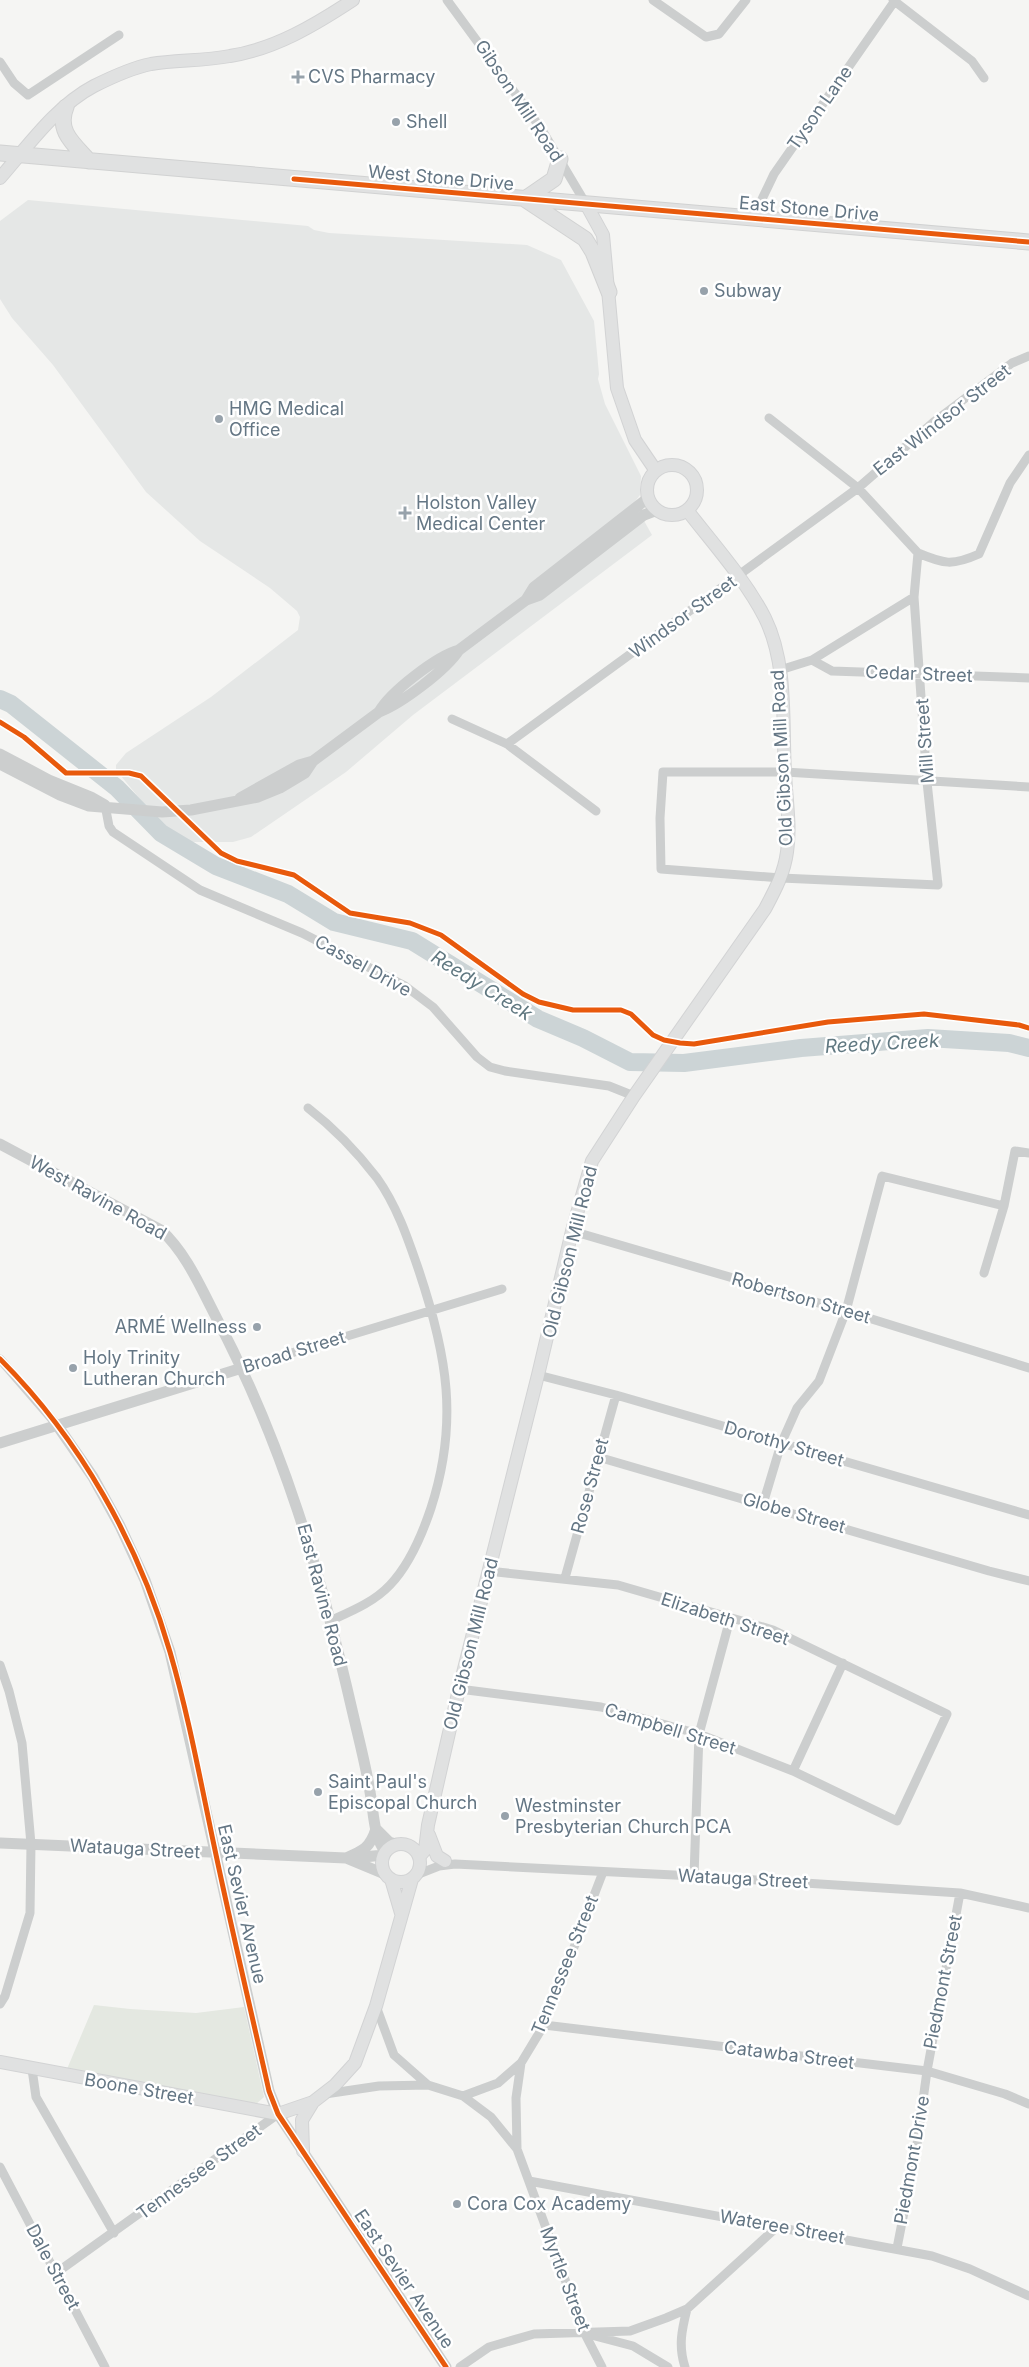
<svg xmlns="http://www.w3.org/2000/svg" width="1029" height="2367" font-family="Inter,sans-serif">
  <rect width="100%" height="100%" fill="#f5f5f3"/>
  <path fill="#e5e7e6" d="M28,200l280,26 6,4 15,3 198,12 34,15 33,61 5,53 -1,5 7,25 36,72 -1,19 -6,8 18,32 -239,180 -67,57 -95,65 -18,5h-44l-15,-8 -34,-35 -24,-29v-5l10,-12 85,-56 87,-67 2,-13 -3,-6 -27,-23 -70,-47 -54,-49 -93,-127 -41,-47 -12,-19v-78z"/>
  <path fill="#e4e8e1" d="M94,2005l36,4 66,4 48,-6 20,90 -9,8 -188,-36z"/>
  <g fill="none" stroke-linecap="round" stroke-linejoin="round">
    <path stroke="#ccd4d6" stroke-width="18" d="M0,699l11,5 106,84 44,45 55,33 72,28 46,28 78,19 126,78 45,19 47,24 54,1 117,-15 127,-10 81,5 20,5"/>
    <defs>
      <path id="secondary" d="M0,178c28,-32 56,-72 94,-92 18,-9 37,-18 57,-22 26,-4 53,-3 79,-8 45,-7 85,-31 123,-56
        M586,204l17,31 14,153 18,52 21,31
        M647 490a25 25 0 1 1 50 0a25 25 0 1 1-50 0Z
        M429,1835l8,21 8,5
        M382 1863a19 19 0 1 1 38 0a19 19 0 1 1-38 0Z
        M419,1857l6,-7 3,-25 31,-136 79,-314 34,-144 20,-70 42,-65 131,-187c10,-19 19,-35 22,-57 4,-26 -1,-53 -2,-80 -3,-50 3,-107 -20,-154 -20,-39 -51,-73 -78,-108
        M391,1879l10,34
        M0,2062l278,52 35,-12 22,-17 20,-22 21,-57 36,-127
        M303,2151l-1,-31 11,-18"/>
      <path id="trunk" d="M66,107c-10,24 8,37 23,54
        M0,153l1029,89
        M525,199l29,-20 6,-20
        M526,200l59,39 8,13 16,40"/>
    </defs>
    <use href="#secondary" stroke="#d2d3d4" stroke-width="14"/>
    <use href="#trunk" stroke="#d1d2d2" stroke-width="17"/>
    <path stroke="#cccece" stroke-width="9" d="M447,0l95,130 44,74
      M653,0l53,37 13,-3 27,-34
      M893,0l79,61 12,17
      M0,62l14,21 14,12 91,-60
      M753,218l21,-44 120,-172
      M769,418l89,70 60,65 -4,44 -102,63 -32,10
      M918,553c26,11 34,13 61,1l31,-71 19,-28
      M914,597l13,185 11,103 -157,-7 -120,-9 -1,-51 3,-46h122l244,15
      M812,660l20,11 197,7
      M452,719l55,25 89,67
      M507,744l351,-256 77,-67 77,-58 17,-7
      M105,805l4,21 4,6 87,58 102,43 103,53 28,21 44,50 13,10 15,4 104,15 25,10
      M308,1108c26,20 49,44 69,70 20,28 31,61 42,93 28,84 40,151 12,237 -9,27 -21,56 -41,77 -16,17 -38,26 -58,35
      M572,1231l274,80 183,57
      M984,1273l20,-67 11,-55 14,2
      M0,1359l57,66
      M242,1368l260,-79
      M538,1375l78,20 413,120
      M598,1457l391,114 40,10
      M763,1504l18,-60 16,-36 22,-27 27,-70 36,-135 122,30
      M565,1578l51,-183
      M0,1665l9,26 13,52 9,101 -1,69 -25,83 -5,8
      M459,1689l142,18 98,27 94,37 104,50 50,-107 -174,-84 -155,-45 -130,-14
      M793,1771l50,-108
      M416,1875l23,-9 16,-2 239,12 266,17 69,15
      M694,1876l5,-142 31,-115
      M376,2006l18,49 34,30
      M544,2025l383,46 78,23 24,10
      M32,2069l4,28 78,136
      M325,2094l54,-8 49,-1 35,11 35,-13 23,-20 23,-38 59,-153
      M463,2096l28,21 26,32 68,185 17,33
      M517,2149l-1,-51 5,-35
      M0,2167l105,200
      M529,2181l403,75 38,13 59,27
      M897,2248l19,-97 11,-80 33,-178
      M56,2273l222,-159
      M595,2336l38,10 35,21
      M460,2367l29,-20 45,-13 96,-3 36,-13 21,-9 90,-82
      M685,2367c-7,-21 -3,-38 2,-58"/>
    <path stroke="#cccece" stroke-width="11" d="M526,600l8,-13 114,-89
      M379,712c11,-20 58,-56 80,-62
      M0,754l49,26 42,17 14,8
      M0,764l60,31 29,11 73,6 29,-2 67,-13 22,-9 25,-15 8,-12 66,-49c22,-8 67,-42 80,-62l67,-50 14,-5 104,-80 13,-5
      M240,798l59,-33 14,-4
      M0,1144l161,86c25,23 39,56 54,85 68,129 106,259 138,399 6,26 13,52 17,78 4,21 3,44 16,61
      M57,1425l36,52 27,49 25,54 25,72 99,439 9,23 168,253
      M0,1443l242,-75
      M376,1829l13,13 9,3
      M0,1843l346,15 41,17
      M346,1858c17,-7 24,-10 30,-29
      M353,1858l31,-3"/>
    <use href="#secondary" stroke="#e0e1e1" stroke-width="12"/>
    <use href="#trunk" stroke="#e0e1e1" stroke-width="15"/>
    <defs>
      <path id="cycleway" d="M294,179l735,63
        M0,722l24,15 42,36h63l12,3 80,77 16,8 57,14 56,38 60,10 31,12 82,59 16,8 34,8h48l10,4 22,21 11,5 16,3 14,1 134,-22 96,-8 95,11 10,3
        M0,1359c80,80 139,185 170,293 19,65 31,132 45,198 17,81 36,161 54,241l9,23 168,253"/>
    </defs>
    <use href="#cycleway" stroke="#fff" stroke-width="8"/>
    <use href="#cycleway" stroke="#e8590c" stroke-width="5"/>
  </g>
  <g fill="#97a2ab" stroke="#fff" stroke-width="2">
    <path d="M295.5 69.5h5v5h5v5h-5v5h-5v-5h-5v-5h5z"/>
    <circle cx="396" cy="122" r="5"/>
    <circle cx="704" cy="291" r="5"/>
    <circle cx="219" cy="419" r="5"/>
    <path d="M402.5 505.5h5v5h5v5h-5v5h-5v-5h-5v-5h5z"/>
    <circle cx="257" cy="1327" r="5"/>
    <circle cx="73" cy="1368" r="5"/>
    <circle cx="318" cy="1792" r="5"/>
    <circle cx="505" cy="1816" r="5"/>
    <circle cx="457" cy="2204" r="5"/>
  </g>
  <g text-anchor="middle" stroke-width="5" stroke-linejoin="round" paint-order="stroke">
    <g font-size="18" fill="#647684" stroke="#fff" text-anchor="start">
      <text x="308" y="83">CVS Pharmacy</text>
      <text x="406" y="128">Shell</text>
      <text x="714" y="297">Subway</text>
      <text x="229" y="415">HMG Medical<tspan x="229" dy="21">Office</tspan></text>
      <text x="416" y="509">Holston Valley<tspan x="416" dy="21">Medical Center</tspan></text>
      <text x="247" y="1333" text-anchor="end">ARMÉ Wellness</text>
      <text x="83" y="1364">Holy Trinity<tspan x="83" dy="21">Lutheran Church</tspan></text>
      <text x="328" y="1788">Saint Paul's<tspan x="328" dy="21">Episcopal Church</tspan></text>
      <text x="515" y="1812">Westminster<tspan x="515" dy="21">Presbyterian Church PCA</tspan></text>
      <text x="467" y="2210">Cora Cox Academy</text>
    </g>
    <g font-size="18" fill="#647684" stroke="#fff">
      <text transform="translate(519 101) rotate(56)" y="6">Gibson Mill Road</text>
      <text transform="translate(820 108) rotate(-55)" y="6">Tyson Lane</text>
      <text transform="translate(441 178) rotate(5)" y="6">West Stone Drive</text>
      <text transform="translate(809 209) rotate(5)" y="6">East Stone Drive</text>
      <text transform="translate(942 420) rotate(-38)" y="6">East Windsor Street</text>
      <text transform="translate(683 617) rotate(-36)" y="6">Windsor Street</text>
      <text transform="translate(919 674) rotate(2)" y="6">Cedar Street</text>
      <text transform="translate(925 741) rotate(-94)" y="6">Mill Street</text>
      <text transform="translate(782 758) rotate(-93)" y="6">Old Gibson Mill Road</text>
      <text transform="translate(363 966) rotate(29)" y="6">Cassel Drive</text>
      <text transform="translate(98 1198) rotate(29)" y="6">West Ravine Road</text>
      <text transform="translate(570 1252) rotate(-76)" y="6">Old Gibson Mill Road</text>
      <text transform="translate(801 1298) rotate(16)" y="6">Robertson Street</text>
      <text transform="translate(294 1352) rotate(-17)" y="6">Broad Street</text>
      <text transform="translate(784 1444) rotate(16)" y="6">Dorothy Street</text>
      <text transform="translate(590 1486) rotate(-75)" y="6">Rose Street</text>
      <text transform="translate(794 1513) rotate(16)" y="6">Globe Street</text>
      <text transform="translate(322 1595) rotate(75)" y="6">East Ravine Road</text>
      <text transform="translate(725 1619) rotate(18)" y="6">Elizabeth Street</text>
      <text transform="translate(471 1644) rotate(-76)" y="6">Old Gibson Mill Road</text>
      <text transform="translate(670 1729) rotate(17)" y="6">Campbell Street</text>
      <text transform="translate(135 1849) rotate(3)" y="6">Watauga Street</text>
      <text transform="translate(743 1879) rotate(3)" y="6">Watauga Street</text>
      <text transform="translate(242 1904) rotate(77)" y="6">East Sevier Avenue</text>
      <text transform="translate(565 1965) rotate(-68)" y="6">Tennessee Street</text>
      <text transform="translate(943 1982) rotate(-79)" y="6">Piedmont Street</text>
      <text transform="translate(789 2055) rotate(7)" y="6">Catawba Street</text>
      <text transform="translate(139 2089) rotate(10)" y="6">Boone Street</text>
      <text transform="translate(912 2160) rotate(-80)" y="6">Piedmont Drive</text>
      <text transform="translate(199 2172) rotate(-36)" y="6">Tennessee Street</text>
      <text transform="translate(782 2227) rotate(10)" y="6">Wateree Street</text>
      <text transform="translate(53 2267) rotate(62)" y="6">Dale Street</text>
      <text transform="translate(404 2279) rotate(56)" y="6">East Sevier Avenue</text>
      <text transform="translate(565 2279) rotate(69)" y="6">Myrtle Street</text>
    </g>
    <g font-size="19" font-style="italic" fill="#607881" stroke="#fff">
      <text transform="translate(482 985) rotate(32)" y="7">Reedy Creek</text>
      <text transform="translate(882 1043) rotate(-3)" y="7">Reedy Creek</text>
    </g>
  </g>
</svg>
